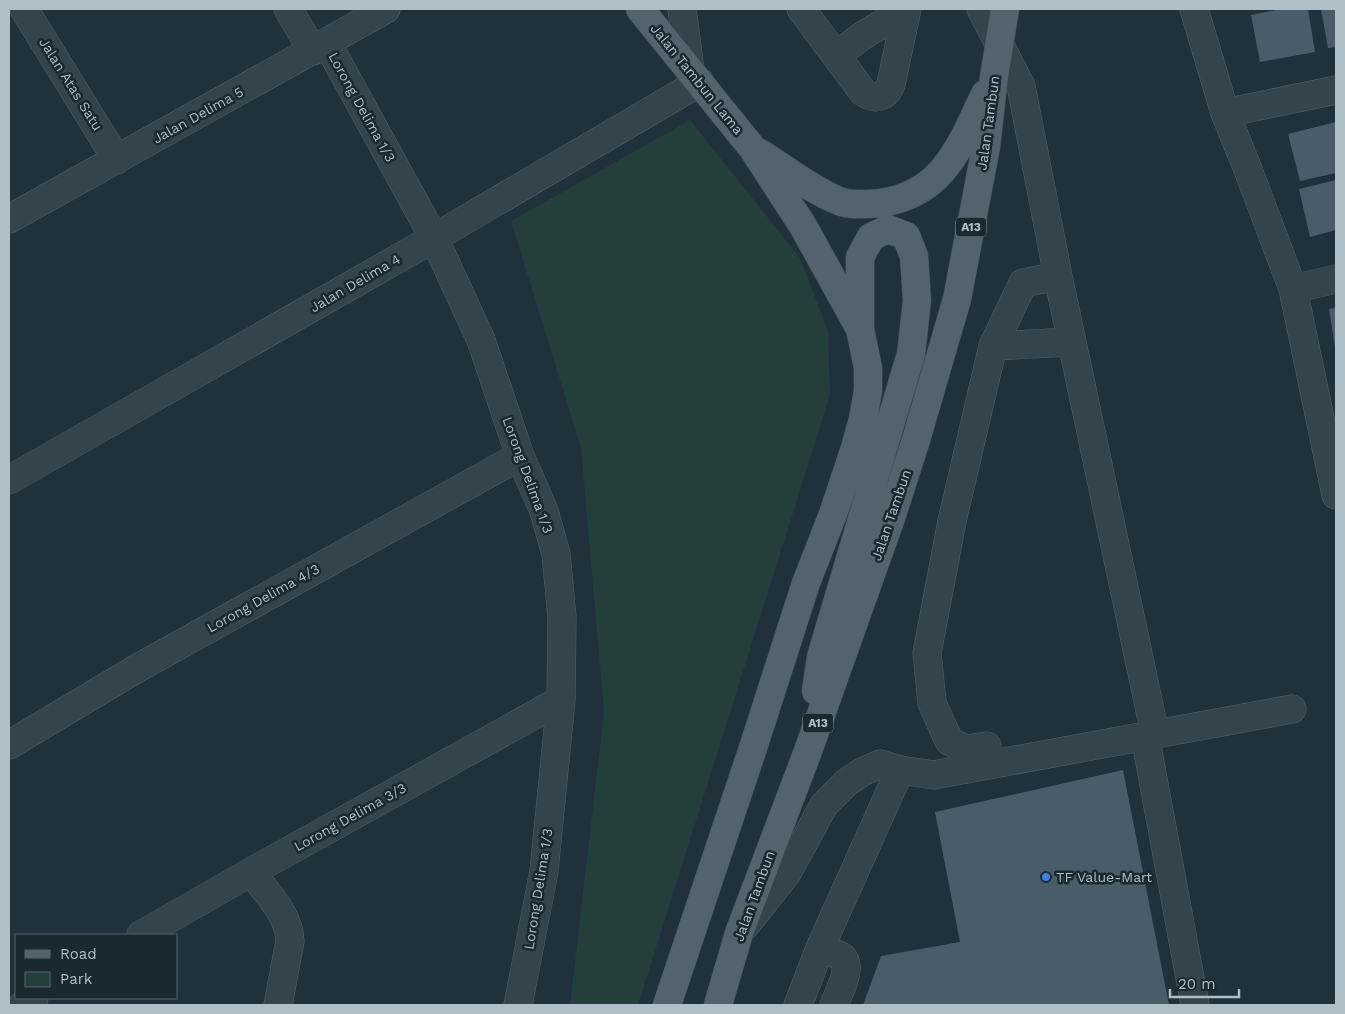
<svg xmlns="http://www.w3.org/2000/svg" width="1345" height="1014" font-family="'Work Sans',sans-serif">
  <rect width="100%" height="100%" fill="#21313b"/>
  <path fill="#243e3c" d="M690,120l110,138 28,73 2,64 -192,610h-68l34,-293 -23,-264 -70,-227z"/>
  <path fill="#4a5c67" d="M1281,9h27l7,43 -55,10 -9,-47z
    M1321,9h15v38l-8,1z
    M1336,122v51l-36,8 -12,-47z
    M1336,180v50l-26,7 -11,-48z
    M1336,308v39h-1l-6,-38z
    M1123,770l46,235h-306l18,-49 79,-14 -25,-130z"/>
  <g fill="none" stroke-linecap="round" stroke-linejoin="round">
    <defs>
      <path id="minor" d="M24,9l93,151
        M288,9l25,42
        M682,9l8,61
        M801,9l62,83c12,9 23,5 28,-8l16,-75
        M981,9l40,77 37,190 97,458
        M1194,9l31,104 22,54 46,122 43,206
        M327,43l107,195 47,102 39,116 24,55 12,43 6,63 -1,83 -17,171 -26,134
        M836,56l26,-20 45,-27
        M1225,113l111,-23
        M9,219l377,-210
        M1293,289l43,-10
        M993,346l79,-4
        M9,480l425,-242 266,-156
        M1145,736l50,269
        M9,745l127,-76 384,-213
        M987,746l-22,3 -16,-8 -17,-38 -5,-50 25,-132 41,-175 30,-63 35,-7
        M251,872c15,20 38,42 39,69l-12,64
        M744,927l43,-54 37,-68 22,-22 16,-11 18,-8 20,6 34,5 358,-66
        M141,935l110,-63 310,-172
        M820,948c7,3 16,5 22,9 11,9 -3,36 -8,48
        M23,1005l11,-7
        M798,1005l22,-57 80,-178"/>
      <path id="major" d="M640,9l113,140 50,77 57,103 8,39v23l-5,28 -8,29 -22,66 -27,69 -53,165 -86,257
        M760,153c24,15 53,38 79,48 12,5 29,3 41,2 64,-8 81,-59 105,-109
        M816,691l5,-34 90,-303 6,-53 -3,-45 -8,-20 -18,-7 -17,8 -11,20v68
        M718,1005l21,-72 69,-182 83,-233 25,-78 41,-141 29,-152 8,-70 11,-68"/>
    </defs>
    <use href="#minor" stroke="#536169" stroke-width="29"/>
    <use href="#major" stroke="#3e4c55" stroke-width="29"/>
    <use href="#minor" stroke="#35434c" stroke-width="28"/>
    <use href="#major" stroke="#53626c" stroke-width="28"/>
  </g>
  <circle fill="#3f7fe0" stroke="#1a2830" stroke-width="2" cx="1046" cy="877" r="5"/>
  <g text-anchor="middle" stroke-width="5" stroke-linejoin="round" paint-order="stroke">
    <g fill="#1a2830" stroke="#83919a" stroke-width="1">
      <rect x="956" y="217.5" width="30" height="19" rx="4"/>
      <rect x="803" y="713.5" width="30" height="19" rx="4"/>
    </g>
    <g font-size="12" font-weight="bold" fill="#b0bec8">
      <text x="971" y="231">A13</text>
      <text x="818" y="727">A13</text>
    </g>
    <g font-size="14" fill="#b0bec8" stroke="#1a2830">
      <text transform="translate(697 79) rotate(51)" y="5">Jalan Tambun Lama</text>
      <text transform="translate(71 84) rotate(58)" y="5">Jalan Atas Satu</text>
      <text transform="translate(362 107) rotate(61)" y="5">Lorong Delima 1/3</text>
      <text transform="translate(198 115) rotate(-29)" y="5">Jalan Delima 5</text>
      <text transform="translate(988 123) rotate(-82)" y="5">Jalan Tambun</text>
      <text transform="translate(355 283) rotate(-30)" y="5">Jalan Delima 4</text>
      <text transform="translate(528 475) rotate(70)" y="5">Lorong Delima 1/3</text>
      <text transform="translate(891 515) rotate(-71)" y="5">Jalan Tambun</text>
      <text transform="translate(263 598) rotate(-29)" y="5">Lorong Delima 4/3</text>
      <text transform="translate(350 817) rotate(-29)" y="5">Lorong Delima 3/3</text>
      <text transform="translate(538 889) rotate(-81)" y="5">Lorong Delima 1/3</text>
      <text transform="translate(754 896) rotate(-70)" y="5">Jalan Tambun</text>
    </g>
    <g font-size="14" fill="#b0bec8" stroke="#1a2830" text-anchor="start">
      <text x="1056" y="882">TF Value-Mart</text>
    </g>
  </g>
  <rect width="1345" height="1014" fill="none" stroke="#b0bec8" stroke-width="20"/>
  <rect x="15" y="934" width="162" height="65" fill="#1a2830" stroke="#56646d"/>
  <rect x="25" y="950" width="25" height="8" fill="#53626c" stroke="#56646d"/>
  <text x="60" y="959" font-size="15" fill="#b0bec8">Road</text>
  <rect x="25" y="972" width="25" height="15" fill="#243e3c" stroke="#56646d"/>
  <text x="60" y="984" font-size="15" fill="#b0bec8">Park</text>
  <path d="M1170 989v8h69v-8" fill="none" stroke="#b0bec8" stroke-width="2.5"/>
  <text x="1178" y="989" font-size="15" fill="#b0bec8" stroke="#1a2830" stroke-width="4" paint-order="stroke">20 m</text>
</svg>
